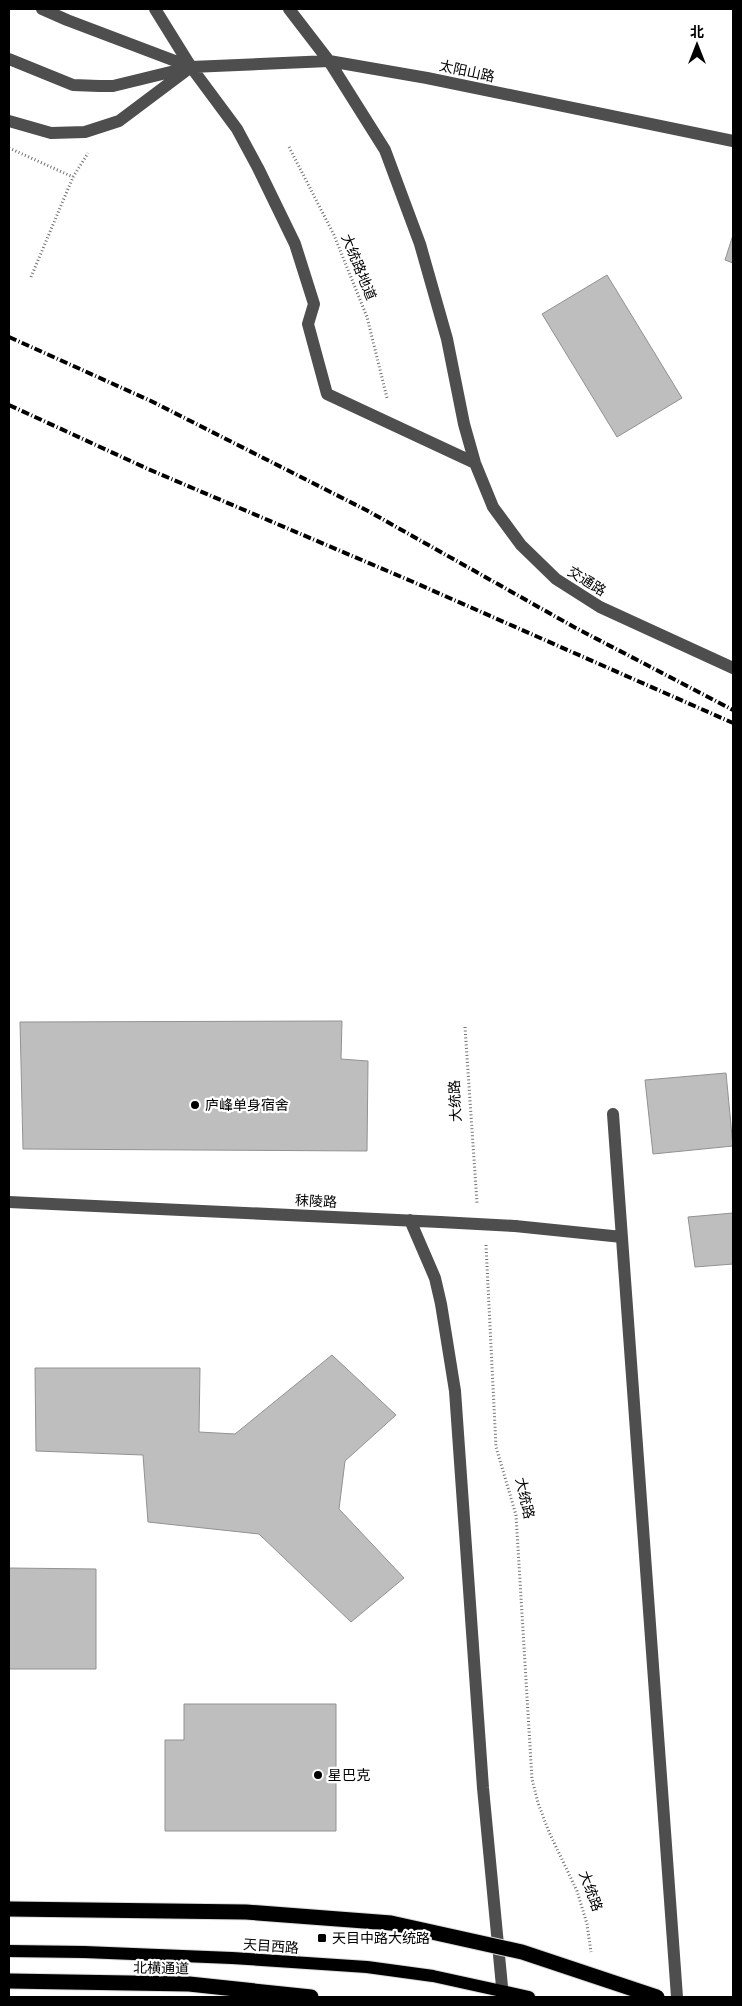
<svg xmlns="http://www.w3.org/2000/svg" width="742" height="2006" font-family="'Public Sans','Noto Sans SC',sans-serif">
  <rect width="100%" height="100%" fill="#fff"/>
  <path fill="#bebebe" stroke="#929292" d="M733,235v28l-8,-3z
    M607,275l75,123 -65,39 -75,-123z
    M342,1021l-1,38 27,2 -1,90 -344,-2 -3,-127z
    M726,1073l7,73 -80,8 -8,-74z
    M733,1213v51l-38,3 -7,-50z
    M332,1355l64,60 -51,46 -6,48 65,69 -53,44 -92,-88 -111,-12 -5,-67 -107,-4 -1,-83h165l-1,64 36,2z
    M9,1568l87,1v100h-87z
    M184,1704h152v127h-171v-91h19z"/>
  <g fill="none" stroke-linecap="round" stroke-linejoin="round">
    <defs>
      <path id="major" d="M9,1951l75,1 148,6 135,9 66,9 96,21"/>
      <path id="highway" d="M9,1981l180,3 122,13"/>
    </defs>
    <use href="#major" stroke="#dbdbdb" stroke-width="14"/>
    <use href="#highway" stroke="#dbdbdb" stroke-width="17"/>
    <path stroke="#707070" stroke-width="3" stroke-dasharray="1 2.5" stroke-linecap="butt" d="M289,147l45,88 33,82 20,81
      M9,148l64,29
      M31,277l42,-100 15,-24
      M465,1027l12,176
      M486,1245l10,202 20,68 16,264 6,24 11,29 28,59 10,33 4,28"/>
    <path stroke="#4e4e4e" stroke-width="12" d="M42,9l25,11 124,47
      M155,9l36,58 46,62 21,39 37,76 19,60 -6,20 19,70 148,69
      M289,9l40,52 56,89 35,94 27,95 17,85 11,39 18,44 28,38 35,34 44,28 133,61
      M9,59l64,26 26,1h14l78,-19 138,-6 98,17 306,63
      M9,121l42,12 34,-1 34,-11 68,-51
      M613,1114l64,883
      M9,1202l431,20
      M410,1220l25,58 6,26 14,87 28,397 20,209
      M515,1226l107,11"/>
    <use href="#major" stroke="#000" stroke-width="12"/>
    <use href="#highway" stroke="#000" stroke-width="15"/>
    <path stroke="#000" stroke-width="4" stroke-dasharray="8 2.5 1 2.5" stroke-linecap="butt" d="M9,337l142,64 217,110 206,116 159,83
      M9,405l139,64 263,112 322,142"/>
    <defs>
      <path id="highway-bridge" d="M9,1909l237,3 145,11 131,29 135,45"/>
    </defs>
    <use href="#highway-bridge" stroke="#dbdbdb" stroke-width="17" stroke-linecap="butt"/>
    <path stroke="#4e4e4e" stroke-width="12" d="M440,1222l75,4"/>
    <use href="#highway-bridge" stroke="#000" stroke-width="15"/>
  </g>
  <g fill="#000" stroke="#fff" stroke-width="2">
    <circle cx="195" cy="1105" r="5"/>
    <circle cx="318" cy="1775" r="5"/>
    <rect x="317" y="1933" width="10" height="10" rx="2.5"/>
  </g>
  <g text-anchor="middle" stroke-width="4.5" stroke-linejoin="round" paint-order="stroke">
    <g font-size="14" fill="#000" stroke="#fff">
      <text transform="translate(467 71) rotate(12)" y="5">太阳山路</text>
      <text transform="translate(359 267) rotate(68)" y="5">大统路地道</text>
      <text transform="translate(587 581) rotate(32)" y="5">交通路</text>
      <text transform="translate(455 1101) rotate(-93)" y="5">大统路</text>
      <text transform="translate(316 1201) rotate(3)" y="5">秣陵路</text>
      <text transform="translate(525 1498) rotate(77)" y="5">大统路</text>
      <text transform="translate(591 1891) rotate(70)" y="5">大统路</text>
      <text transform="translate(271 1946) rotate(4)" y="5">天目西路</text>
      <text transform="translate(161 1968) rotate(1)" y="5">北横通道</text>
    </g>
    <g font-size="14" fill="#000" stroke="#fff" text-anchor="start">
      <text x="205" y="1110">庐峰单身宿舍</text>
      <text x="328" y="1780">星巴克</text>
      <text x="332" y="1943">天目中路大统路</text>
    </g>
  </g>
  <rect width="742" height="2006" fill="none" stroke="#000000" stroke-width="20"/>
  <g transform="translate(697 45)" stroke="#ffffff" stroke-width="4" paint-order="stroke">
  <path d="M0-4L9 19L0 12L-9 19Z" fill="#000000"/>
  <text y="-8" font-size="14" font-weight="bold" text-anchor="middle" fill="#000000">北</text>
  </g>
</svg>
